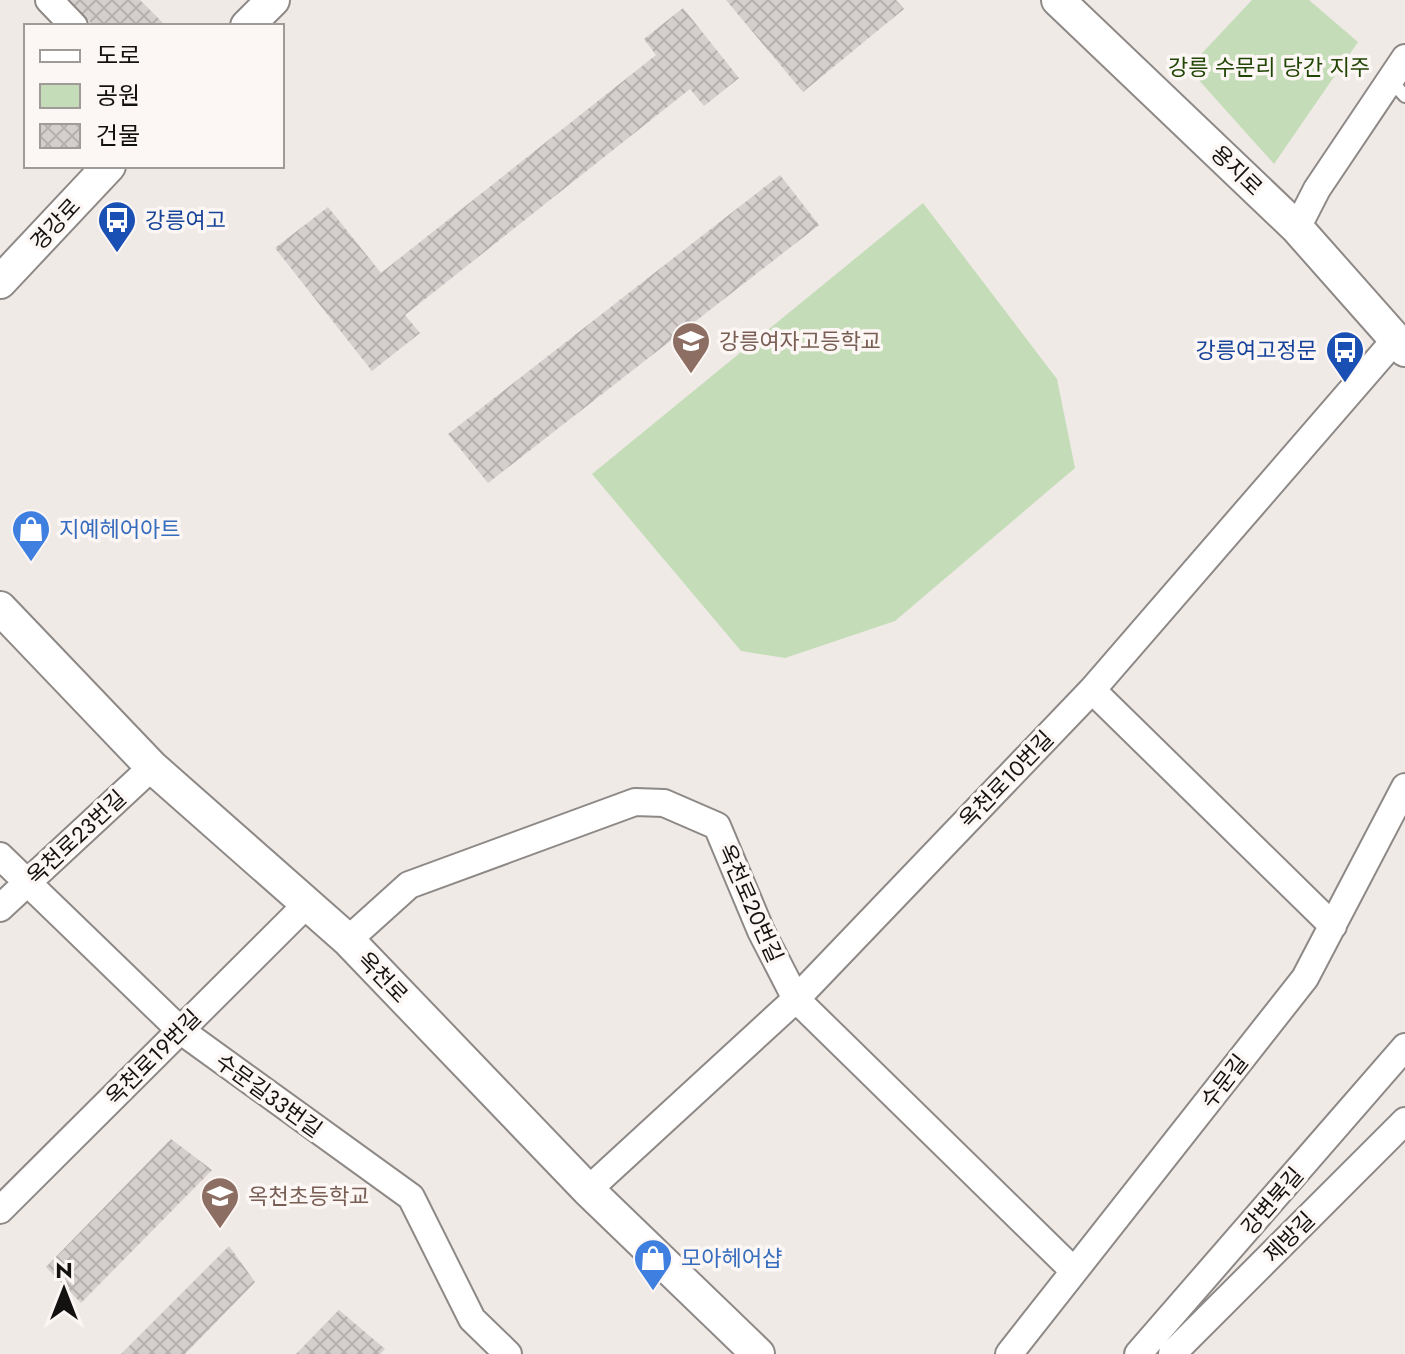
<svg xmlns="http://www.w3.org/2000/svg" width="1405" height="1354" font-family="Jost,'Noto Sans KR',sans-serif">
  <defs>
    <pattern id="building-cross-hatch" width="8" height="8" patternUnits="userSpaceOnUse" patternTransform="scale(2)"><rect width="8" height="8" fill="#d4cecd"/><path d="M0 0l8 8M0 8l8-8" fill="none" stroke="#b5b0af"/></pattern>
  </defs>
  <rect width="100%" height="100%" fill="#efeae6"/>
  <path fill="#c4ddb8" d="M1252,0h57l49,42 -84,122 -86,-96z
    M923,203l134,176 18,89 -180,153 -110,37 -44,-7 -149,-177z"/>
  <path fill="url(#building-cross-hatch)" d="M68,0h72l26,26h-72z
    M726,0h170l8,9 -101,83z
    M683,8l56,70 -35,28 -14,-17 -285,226 15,18 -48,38 -97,-123 53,-41 53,66 275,-218 -12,-16z
    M780,175l39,50 -331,258 -40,-49z
    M171,1139l41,31 -131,133 -35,-36z
    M229,1246l26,36 -70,72h-64z
    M339,1310l46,39 -5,5h-84z"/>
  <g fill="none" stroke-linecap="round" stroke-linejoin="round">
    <defs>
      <path id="service" d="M1390,80l15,16"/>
      <path id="minor" d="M49,0l25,26
        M1297,228l20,-39 88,-131
        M1092,690l241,236
        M0,856l180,174 231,167 61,122 36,35
        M0,908l152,-141
        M348,940l61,-55 226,-83 29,1 53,23 44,105 35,68 278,272
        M588,1190l208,-191 296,-309 303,-350
        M0,1210l306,-305
        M1009,1354l296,-376 100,-191
        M1138,1354l267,-307
        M1172,1354l233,-233"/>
      <path id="tertiary" d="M1058,0l239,228 108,122
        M247,26l26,-26
        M0,282l109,-116
        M0,608l152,159 196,173 240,250 170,164"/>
    </defs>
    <use href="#service" stroke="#8e8986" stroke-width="16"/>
    <use href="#minor" stroke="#8e8986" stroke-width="30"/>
    <use href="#tertiary" stroke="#8e8986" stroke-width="36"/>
    <use href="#service" stroke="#fff" stroke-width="12"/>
    <use href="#minor" stroke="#fff" stroke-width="26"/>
    <use href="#tertiary" stroke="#fff" stroke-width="32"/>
  </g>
  <defs>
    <symbol id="bus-pin" viewBox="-11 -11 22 30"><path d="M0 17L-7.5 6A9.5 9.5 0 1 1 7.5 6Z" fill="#1a4fb4" stroke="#fcf7f4"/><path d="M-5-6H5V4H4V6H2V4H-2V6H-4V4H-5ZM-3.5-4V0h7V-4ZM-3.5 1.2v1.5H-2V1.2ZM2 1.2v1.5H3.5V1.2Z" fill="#fff"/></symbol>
    <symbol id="school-pin" viewBox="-11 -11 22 30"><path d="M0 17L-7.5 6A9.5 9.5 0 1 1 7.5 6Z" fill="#8d6e63" stroke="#fcf7f4"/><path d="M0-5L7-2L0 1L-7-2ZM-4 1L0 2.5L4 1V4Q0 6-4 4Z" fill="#fff"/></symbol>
    <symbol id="shop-pin" viewBox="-11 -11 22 30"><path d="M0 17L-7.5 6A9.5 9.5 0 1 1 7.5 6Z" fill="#3f7fe0" stroke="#fcf7f4"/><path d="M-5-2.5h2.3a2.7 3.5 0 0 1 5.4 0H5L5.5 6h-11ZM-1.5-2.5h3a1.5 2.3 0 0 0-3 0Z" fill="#fff"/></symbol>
  </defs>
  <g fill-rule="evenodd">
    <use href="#bus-pin" x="95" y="198" width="44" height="60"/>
    <use href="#school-pin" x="669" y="319" width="44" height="60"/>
    <use href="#bus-pin" x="1323" y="328" width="44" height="60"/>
    <use href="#shop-pin" x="9" y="507" width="44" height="60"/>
    <use href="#school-pin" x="198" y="1174" width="44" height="60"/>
    <use href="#shop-pin" x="631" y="1236" width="44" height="60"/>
  </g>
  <g text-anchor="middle" stroke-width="7" stroke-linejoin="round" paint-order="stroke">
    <g font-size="22" fill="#204504" stroke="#fcf7f4">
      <text x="1269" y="75">강릉 수문리 당간 지주</text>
    </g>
    <g font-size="22" fill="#131211" stroke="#fcf7f4">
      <text transform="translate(1237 170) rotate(44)" y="8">용지로</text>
      <text transform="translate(55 224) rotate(-47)" y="8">경강로</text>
      <text transform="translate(1006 779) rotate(-46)" y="8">옥천로10번길</text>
      <text transform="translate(76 837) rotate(-43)" y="8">옥천로23번길</text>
      <text transform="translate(751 903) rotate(66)" y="8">옥천로20번길</text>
      <text transform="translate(383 977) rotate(46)" y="8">옥천로</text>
      <text transform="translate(153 1057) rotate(-45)" y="8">옥천로19번길</text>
      <text transform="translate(1224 1081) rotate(-52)" y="8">수문길</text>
      <text transform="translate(269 1095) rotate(36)" y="8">수문길33번길</text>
      <text transform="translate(1272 1201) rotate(-49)" y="8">강변북길</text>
      <text transform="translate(1289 1237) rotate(-45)" y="8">제방길</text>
    </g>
    <g font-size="22" fill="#164399" stroke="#fcf7f4" text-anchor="start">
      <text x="145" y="228">강릉여고</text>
      <text x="1317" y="358" text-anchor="end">강릉여고정문</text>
    </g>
    <g font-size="22" fill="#785e54" stroke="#fcf7f4" text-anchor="start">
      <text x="719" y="349">강릉여자고등학교</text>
      <text x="248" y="1204">옥천초등학교</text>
    </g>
    <g font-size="22" fill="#366cbe" stroke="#fcf7f4" text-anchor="start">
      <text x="59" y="537">지예헤어아트</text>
      <text x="681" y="1266">모아헤어샵</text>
    </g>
  </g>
  <rect x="24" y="24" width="260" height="144" fill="#fcf7f4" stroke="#9f9b99" stroke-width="2"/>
  <rect x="40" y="50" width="40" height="12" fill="#ffffff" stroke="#9f9b99" stroke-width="2"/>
  <text x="96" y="64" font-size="24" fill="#131211">도로</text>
  <rect x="40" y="84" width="40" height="24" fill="#c4ddb8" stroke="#9f9b99" stroke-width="2"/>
  <text x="96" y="104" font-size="24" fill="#131211">공원</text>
  <rect x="40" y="124" width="40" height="24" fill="url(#building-cross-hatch)" stroke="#9f9b99" stroke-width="2"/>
  <text x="96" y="144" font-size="24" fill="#131211">건물</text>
  <g transform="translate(64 1290)" stroke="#fcf7f4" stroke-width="6" paint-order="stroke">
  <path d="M0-6L14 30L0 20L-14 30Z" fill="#131211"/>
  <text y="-12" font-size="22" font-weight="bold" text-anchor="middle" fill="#131211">N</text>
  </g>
</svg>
